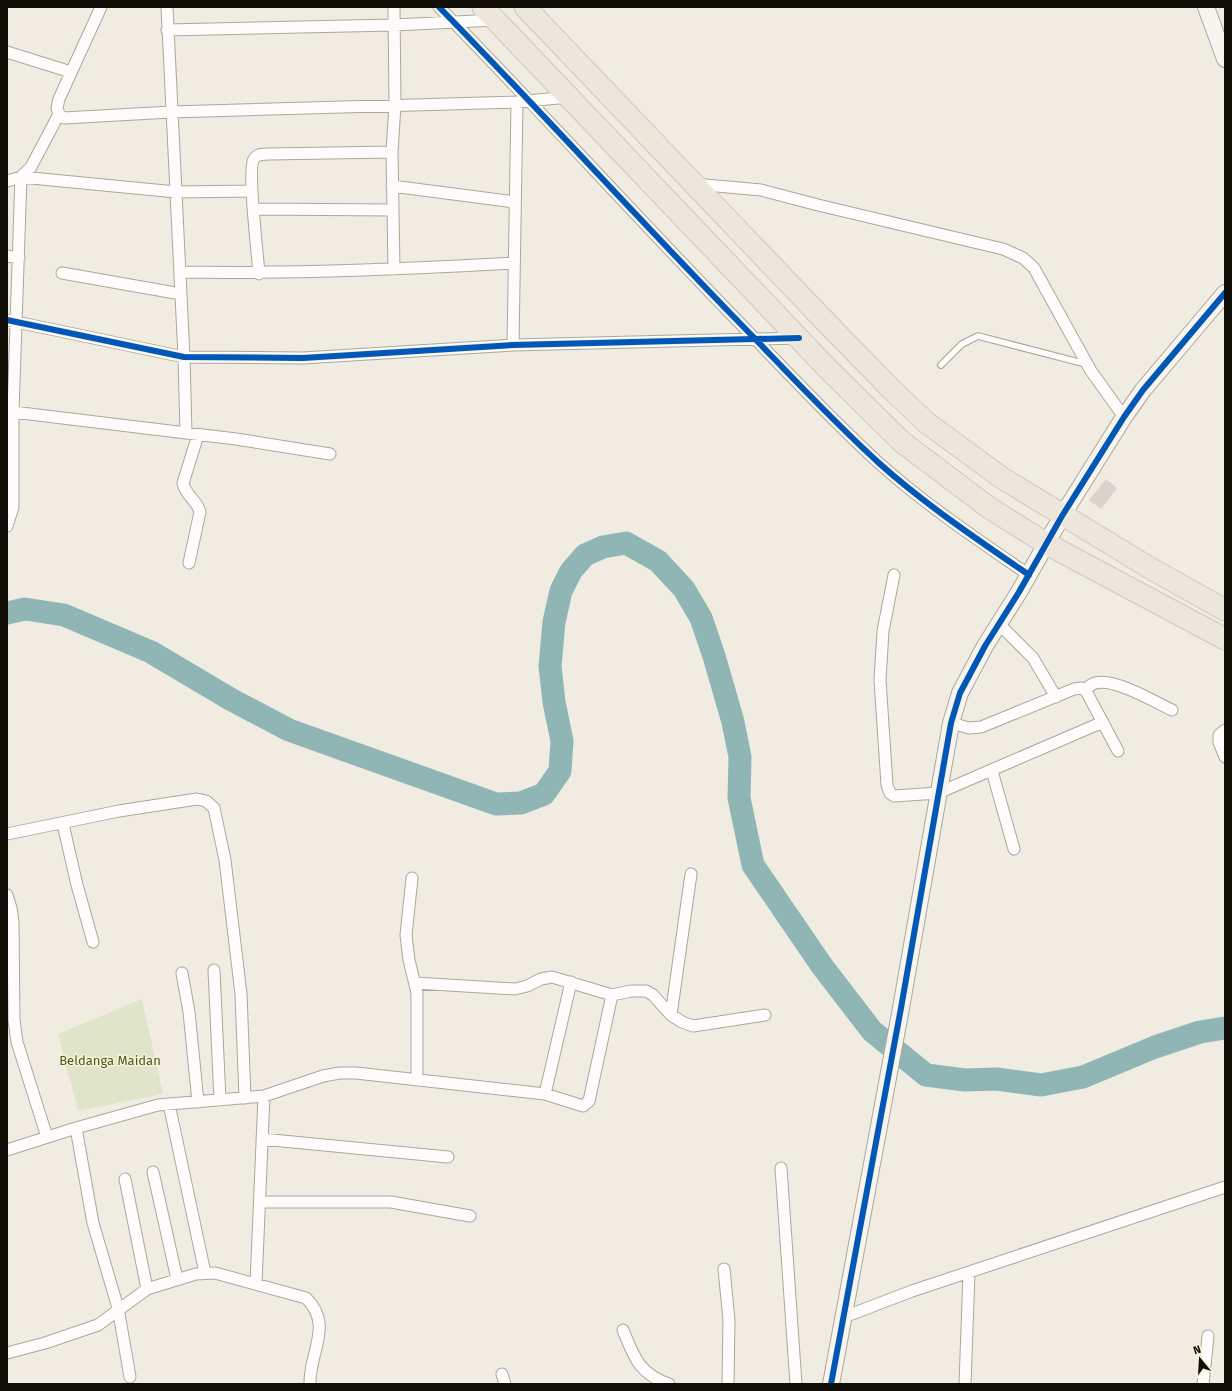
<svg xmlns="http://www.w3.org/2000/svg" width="1232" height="1391" font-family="'Fira Sans',sans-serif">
  <rect width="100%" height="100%" fill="#f1ece1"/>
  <path fill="#e0e5ca" d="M142,999l21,95 -85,17 -20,-77z"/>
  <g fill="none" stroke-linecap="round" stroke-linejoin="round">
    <path stroke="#90b5b5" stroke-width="23" d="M7,613l18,-4 39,6 87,37 81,48 57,30 207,74 25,-1 23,-9 16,-23 2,-30 -8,-39 -4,-36 4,-44 7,-31 10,-20 14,-16 18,-8 23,-4 32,18 26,28 17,29 13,38 19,66 7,35 -1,41 14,67 69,101 50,65 54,44 39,5 31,-1 45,6 42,-8 72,-30 45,-15 25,-4"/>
  </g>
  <path fill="#dad3cd" d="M1106,479l11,9 -16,21 -12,-9z"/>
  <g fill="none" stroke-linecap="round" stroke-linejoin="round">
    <defs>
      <path id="lane" d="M941,365l21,-21 16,-8 108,28"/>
      <path id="street" d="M101,7l-42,92 -2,9 2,6 5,4 107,-6 346,-10 51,-5
        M167,7l17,350 2,76
        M394,7l1,98 -3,47 2,117
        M439,7c98,100 192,204 290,305 50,51 98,104 151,152 46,41 98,76 149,111
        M167,30l227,-5 102,-5
        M7,52l64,20
        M7,181l14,-4 10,-10 28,-53
        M695,184l66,6 57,15 185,44 20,9 11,10 57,103 33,46
        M392,186l123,16
        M254,209l139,1
        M7,256l12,2
        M180,272c111,2 222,-3 334,-9
        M62,273l119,21
        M259,274c-1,-17 -12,-106 -5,-115 3,-5 9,-5 14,-5l124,-2
        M7,320l177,37 119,1 210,-13 285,-7
        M513,345l4,-243
        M13,412l223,27 94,15
        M7,526l6,-19v-95l8,-235 155,15 76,-1
        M189,563l11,-51c-3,-12 -15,-17 -17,-29l15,-48
        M894,575l-11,56 -3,49 7,105 3,8 4,3 44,-3 165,-71
        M999,624l34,34 23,39
        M1086,691c11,-25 68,11 86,19
        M951,723l18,5 12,-1 93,-38 8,-1 4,3 32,60
        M1225,730l-6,5v7l6,15
        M992,771l22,78
        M63,824l14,61 16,57
        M7,834l112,-23 78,-12 9,2 8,7 11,52 16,134 4,104
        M412,878l-6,57 3,25 8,33v87
        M7,895l4,13 2,14 1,98 3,22 30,95
        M214,970l6,130
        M182,973l7,39 9,90
        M415,983l100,6 12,-3 14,-7 11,-2 60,18 19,-4h15l7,4 18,20 11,7 11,4 72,-11
        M671,1015l20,-141
        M545,1094l26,-112
        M169,1104l36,169
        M76,1128l17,95 25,85 12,69
        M262,1139l186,18
        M7,1150l69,-22 82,-23 106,-9 59,-20 17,-3h16l189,21 38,12 6,-5 23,-106
        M781,1168l15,216
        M153,1172l24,107
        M125,1179l22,110
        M260,1202h131l79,14
        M724,1269l5,51 -1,64
        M256,1284l8,-188
        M844,1317l68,-26 313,-104
        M623,1330c11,27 16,44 46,54
        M7,1353l38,-10 53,-18 49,-36 49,-15 19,-1 91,25c28,27 3,54 4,86
        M502,1374l3,10
        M965,1384l4,-111
        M1203,1384l5,-48"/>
      <path id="secondary" d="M1206,7l19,52
        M831,1384l70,-376 50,-285 9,-30 25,-47 34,-54 43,-76 62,-99 19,-27 82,-97"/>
      <path id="highway" d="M483,7l345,362 74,73 86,65 59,37 178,95
        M525,7l296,310 69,71 37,35 75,55 148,90 75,42"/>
    </defs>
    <use href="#lane" stroke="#aba79e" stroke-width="8"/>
    <use href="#street" stroke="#aba79e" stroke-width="13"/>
    <use href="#secondary" stroke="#aba79e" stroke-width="18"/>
    <use href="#highway" stroke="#cbc8c3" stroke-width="23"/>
    <use href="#lane" stroke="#fdfcfa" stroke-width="5.5"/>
    <use href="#street" stroke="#fdfcfa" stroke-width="11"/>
    <use href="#secondary" stroke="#f8f5f1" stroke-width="16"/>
    <use href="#highway" stroke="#ede6da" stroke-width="21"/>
    <defs>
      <path id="cycleway" d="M439,7c98,100 192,204 290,305 50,51 98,104 151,152 46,41 98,76 149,111
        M7,320l177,37 119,1 210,-13 286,-7
        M831,1384l70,-376 50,-285 9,-30 25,-47 34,-54 43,-76 62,-99 19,-27 82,-97"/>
    </defs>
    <use href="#cycleway" stroke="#f8f0da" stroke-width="8"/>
    <use href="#cycleway" stroke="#0057b8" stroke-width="6"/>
  </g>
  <g text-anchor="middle" stroke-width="3" stroke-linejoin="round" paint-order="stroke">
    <g font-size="13" fill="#4b5c1e" stroke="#f8f0da">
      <text x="110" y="1065">Beldanga Maidan</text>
    </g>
  </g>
  <rect width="1232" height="1391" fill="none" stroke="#110e07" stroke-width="16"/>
  <g transform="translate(1200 1359) rotate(342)" stroke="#f8f0da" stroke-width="3" paint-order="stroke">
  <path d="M0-3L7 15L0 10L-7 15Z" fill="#110e07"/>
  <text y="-6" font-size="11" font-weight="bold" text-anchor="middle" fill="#110e07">N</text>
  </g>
</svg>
